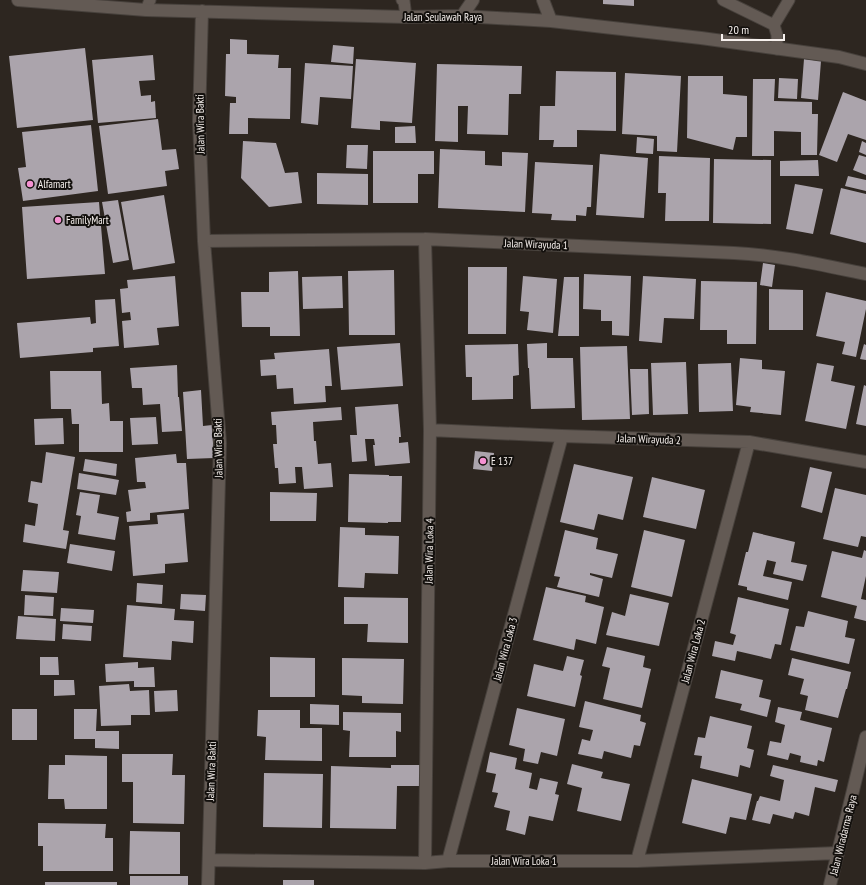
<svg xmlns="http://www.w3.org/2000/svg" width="866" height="885" font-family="'PT Sans Narrow',sans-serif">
  <rect width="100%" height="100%" fill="#2d2620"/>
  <path fill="#aba4ac" d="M603,0h31v6l-31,-2z
    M230,39l17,1v14l32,1 -1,13h13l-1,51 -42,-1v16h-19l1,-31h6v-6l-11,-1 1,-42h4z
    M333,45l21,2 -1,17 -22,-2z
    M85,48l8,72 -76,8 -8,-72z
    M153,55l2,25 -16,1 2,15 10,-1v7l4,-1 1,17 -58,5 -6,-63z
    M356,59l60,4 -4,60 -32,-2v9l-29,-2z
    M804,59l17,2 -3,39 -17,-2z
    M305,63l48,3 -2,33 -31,-2 -2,28 -17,-2z
    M437,64l85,2 -1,28h-12l-1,41 -41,-1 1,-28h-10v36l-23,-1z
    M556,71l60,1v59l-39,-1v17h-24l1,-7h-15l1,-34h15z
    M625,73l56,3 -4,76 -20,-1v-15l-35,-2z
    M688,76h35v18l24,2v41h-11l-3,13 -46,-12z
    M779,78l19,1 -1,20 -19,-1z
    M753,79h22l-1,22 38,1v12h6l-1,41h-16v-23l-27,-1v25h-22z
    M843,92l23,9v39l-18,-6 -11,28 -18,-7z
    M158,119l4,31 14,-1 3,20 -14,2 2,15 -59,8 -9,-68z
    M91,125l7,66 -75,10 -5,-33 8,-1 -4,-35z
    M415,126l1,17h-21v-16z
    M637,137l17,2 -1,15 -17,-1z
    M243,141l33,2 9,30 13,-1 4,31 -33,4 -28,-29z
    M862,141l4,2v12l-7,-3z
    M347,145h21l-1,24 -21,-1z
    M440,149l45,2v14l17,1v-14l26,1 -3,59 -87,-4z
    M373,151h61v23h-16v29h-45z
    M600,154l48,4 -4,60 -48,-3z
    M859,155l7,2v18l-13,-5z
    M659,156l51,2 -1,63h-44l1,-28h-8z
    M714,159l57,1v64l-58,-1z
    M818,160l1,16h-39v-15z
    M535,162l58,3 -2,42h-4l-1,9 -10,-1v6l-25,-1 1,-6 -20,-1z
    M317,173l51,1v31l-51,-1z
    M848,176l18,4v11l-21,-5z
    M795,184l28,5 -10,45 -27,-5z
    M841,188l25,6v49l-36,-9z
    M164,195l11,68 -42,7 -12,-68z
    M118,200l11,60 -16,3 -11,-61z
    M99,202l6,72 -78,5 -5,-72z
    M763,263l12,2 -3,22 -12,-2z
    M468,267h39l-1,67h-38z
    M394,270l1,65h-46l-1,-64z
    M298,271l2,65h-30v-9h-28l-1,-35h28v-20z
    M584,274l47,2 -2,60 -17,-1v-14h-11v-11l-18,-1z
    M175,276l4,50 -22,2 2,17 -35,3 -2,-27 9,-1 -1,-8 -8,1 -2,-24 8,-1 -1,-8z
    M342,276l1,32 -40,1 -1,-32z
    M523,276l34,3 -4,54 -26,-3 2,-18 -9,-1z
    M643,276l53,3 -2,40 -30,-1 -2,25 -23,-2z
    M564,277h15v59h-21z
    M701,281l56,1 -1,62h-29v-14h-27z
    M769,289l34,1v40h-34z
    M826,292l40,9v8l-10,48 -14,-3 3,-12 -29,-6z
    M115,299l4,47 -26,2v4l-73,6 -3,-35 73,-6 1,7 5,-1 -1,-23z
    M400,343l3,43 -62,4 -4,-43z
    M547,343v15h26l2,50 -44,1 -2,-41h-1l-1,-24z
    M518,344l1,31 -6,1v23l-41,1v-23h-6l-1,-32z
    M864,344l2,1v15l-6,-1z
    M627,346l3,73 -48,1 -2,-73z
    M329,349l3,37h-7l1,16 -32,2 -1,-16 -16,1 -1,-14 -15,1 -1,-16 15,-1 -1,-6z
    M740,358l22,2v9l23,2 -4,44 -31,-3 1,-5 -15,-2z
    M686,362l2,52 -35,1 -2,-52z
    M731,363l2,48 -34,1 -1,-48z
    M817,363l17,3 -3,15 24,5 -9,43 -41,-8z
    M177,365l1,32h1l3,34 -20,1 -2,-28 -17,1 -1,-17h-10l-2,-20z
    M630,369h18l1,45 -17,1z
    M50,371h51l1,33 7,-1 1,18h13v31h-44v-28h-7l-1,-15h-20z
    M864,385l2,1v40l-10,-2z
    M201,390l2,36 9,-1 2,33 -27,1 -4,-67z
    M398,404l3,33h-2v6l9,-1 2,21 -35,3 -2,-21h2l-1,-6h-9l2,22 -15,1 -2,-27h7l-2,-28z
    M341,407l1,13 -29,2 1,19h2l2,23 13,-1 2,24 -29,2 -2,-22h-7l1,16 -17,1 -1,-16h-3l-2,-24h4l-1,-19h-4l-1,-13z
    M156,417l2,27 -26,1 -2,-27z
    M63,418l1,26 -29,1 -1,-26z
    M475,451l19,2 -2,18 -19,-2z
    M46,452l29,5 -12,73 6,1 -3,18 -43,-7 2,-18 10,2 3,-22 -10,-2 3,-21 11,2z
    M176,454l1,9h9l3,46 -39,4v7l-23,2 -1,-10 5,-1 -3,-21 18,-2 -1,-6h-8l-2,-24z
    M85,459l32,5 -1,12 -33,-5z
    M574,464l59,13 -10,43 -25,-6 -4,16 -34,-8z
    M810,467l22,5 -10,41 -21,-6z
    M79,473l40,7 -3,15 -39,-6z
    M349,474l40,1v1h13l-1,46h-13v1l-40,-1z
    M652,477l53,13 -9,39 -53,-12z
    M835,488l31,7v42l-5,-1 -3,11 -35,-8z
    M80,492l20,3 -3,18 22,4 -4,23 -37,-6 3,-18 -5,-1z
    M270,492l47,1 -1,28h-46z
    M184,513l4,49 -23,2v9l-32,3 -4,-50 29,-2 -1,-9z
    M340,527l25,1v7l34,1 -1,38 -33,-1 -1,15 -26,-1z
    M565,530l33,8 -2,11 22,5 -6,24 -22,-5v2l13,4 -4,18 -42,-10 3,-10 -6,-1z
    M644,530l41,10 -13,57 -41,-10z
    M753,532l42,10 -4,20 16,3 -4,16 -30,-7 3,-12 -9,-2 -4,16 29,6 -4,18 -41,-10v-3l-9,-2 8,-33h2z
    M70,544l45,7 -3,20 -45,-8z
    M864,550l2,1v25l-5,23 5,1v21l-12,-3 3,-12 -36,-9 11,-46 30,7z
    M23,570l36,2 -2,21 -36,-2z
    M137,583l26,2 -1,19 -26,-2z
    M546,587l40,9 -1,6 19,5 -8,37 -20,-5 -2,11 -41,-10z
    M181,594l25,1 -1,16 -25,-2z
    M630,594l39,9 -10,43 -53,-11 6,-23 13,4z
    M25,595l29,2 -1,19 -29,-1z
    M344,597l64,1v45l-41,-1 1,-18h-24z
    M738,597l51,12 -8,36 -6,-1 -4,15 -34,-8 -2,10 -23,-5 3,-15 18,4 3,-10 -6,-2z
    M127,605l48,4 -1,11 20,1 -1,22 -21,-2 -1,19 -48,-3z
    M61,608l33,2 -1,13 -33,-2z
    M808,611l40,10 -3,16 10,2 -6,25 -59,-14 6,-24 8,1z
    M18,616l38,3 -1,22 -39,-2z
    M63,624l29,2 -1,15 -29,-2z
    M607,647l38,9 -2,11 8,2 -9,39 -39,-9 7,-31 -8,-2z
    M567,656l17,4 -4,15 2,1 -7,31 -48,-11 7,-32 29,7z
    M40,657h18l1,18h-19z
    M270,657l45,1v39h-45z
    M342,658l62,1 -1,45 -41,-1v-7l-20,-1z
    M792,658l59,14 -4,17h-1l-8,29 -33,-8 3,-14 -8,-2 4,-15 -16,-4z
    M138,662v6l16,-1 1,20h-21v-6l-28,1 -1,-18z
    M721,670l42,10 -4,17 12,3 -4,17 -27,-7 2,-6 -27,-6z
    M54,680h20l1,15 -21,1z
    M129,684l1,7 19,-1 1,25h-19v10l-30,1 -2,-40z
    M177,690l1,21 -23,1 -1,-21z
    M585,701l56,14 -1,6 6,2 -6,23 -6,-1 -3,13 -27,-7 -2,8 -24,-5 4,-15 8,2 3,-11 -14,-3z
    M310,704l29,1v20l-29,-1z
    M778,707l24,5 -2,8 32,8 -8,34 -6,-2 -1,6 -17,-4 1,-6 -11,-3 -2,7 -21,-5 3,-14 11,2 4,-18 -10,-3z
    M517,708l48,11 -8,37 -16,-4 -3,12 -15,-3 2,-12 -16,-4z
    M12,709h25v31h-25z
    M74,709h23l-1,22h23v18l-24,-1v-9h-21z
    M258,710h42v18h22v33l-57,-1 1,-23 -9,-1z
    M343,712l58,1v19l-5,-1v26h-47l1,-26 -7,-1z
    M710,716l42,10 -5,22 7,2 -4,18 -10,-3 -2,12 -38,-9 2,-12 -8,-1 4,-18 7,1z
    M490,752l27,6 -2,11 17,4 -3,15 8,2 3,-12 18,4 -3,12 4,1 -6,26 -24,-5 -4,19 -19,-5 4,-19 -16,-4 4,-14 -6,-1 4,-18 -10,-2z
    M122,754h51l-1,21h13l-1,49 -51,-1v-41h-11z
    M65,755l42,1v53h-42l-1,-10h-16l1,-34h16z
    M572,764l31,8 -2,6 29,6 -9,37 -44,-10 5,-23 -15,-4z
    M391,765h32v21h-26l-1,43 -66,-1 1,-62 60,2z
    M773,765l65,15 -3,12 -20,-5 -6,29 -14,-4 -2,7 -20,-5 -3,10 -18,-4 5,-19h1l2,-5 20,5 4,-21 -14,-4z
    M264,773l59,1 -1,54 -59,-1z
    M692,779l60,15 -6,26 -16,-3 -4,17 -44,-11z
    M38,823l68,1 -1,14h8v33h-70v-25h-5z
    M130,831l50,1v42h-51z
    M130,876h58v9h-58z
    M283,880h31v5h-31z
    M45,882h72v3h-72z"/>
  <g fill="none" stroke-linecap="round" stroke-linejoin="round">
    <defs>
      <path id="lane" d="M402,0l2,1 2,16
        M723,0l51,25 3,10v14
        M146,10l4,-10
        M774,25l15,-25"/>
      <path id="street" d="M18,0l128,10 260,7 56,-1 89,5 150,17 138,19 27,7
        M543,0l8,21
        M202,11l-3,110 5,120 16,202 -12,442
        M462,16l11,-16
        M204,241l221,-2 309,14c45,2 88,12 132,21
        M430,430l132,6 187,6 117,20
        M209,860l216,3 23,-2h189l201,-8
        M448,861l114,-425
        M637,861l112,-419
        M425,863l5,-433 -5,-191
        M830,885l36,-148"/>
    </defs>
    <use href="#lane" stroke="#47413c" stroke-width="13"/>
    <use href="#street" stroke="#47413c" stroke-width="14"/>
    <use href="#lane" stroke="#635a54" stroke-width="11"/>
    <use href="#street" stroke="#635a54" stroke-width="12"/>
  </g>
  <g fill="#f591d2" stroke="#13100d" stroke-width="1.5">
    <circle cx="30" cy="184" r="4"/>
    <circle cx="58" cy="220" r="4"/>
    <circle cx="483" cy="461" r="4"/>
  </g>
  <g text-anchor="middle" stroke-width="4" stroke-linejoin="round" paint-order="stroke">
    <g font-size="11" fill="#f7f1ee" stroke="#13100d">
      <text x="443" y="21">Jalan Seulawah Raya</text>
      <text transform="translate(200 124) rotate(-91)" y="4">Jalan Wira Bakti</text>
      <text transform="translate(536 244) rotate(2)" y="4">Jalan Wirayuda 1</text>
      <text transform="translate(649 439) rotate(2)" y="4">Jalan Wirayuda 2</text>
      <text transform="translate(218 448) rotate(-91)" y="4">Jalan Wira Bakti</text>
      <text transform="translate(429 551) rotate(-89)" y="4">Jalan Wira Loka 4</text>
      <text transform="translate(505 649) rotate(-75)" y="4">Jalan Wira Loka 3</text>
      <text transform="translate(693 651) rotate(-75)" y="4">Jalan Wira Loka 2</text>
      <text transform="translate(211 771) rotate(-88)" y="4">Jalan Wira Bakti</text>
      <text transform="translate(843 835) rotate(-76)" y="4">Jalan Wiradarma Raya</text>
      <text x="524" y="865">Jalan Wira Loka 1</text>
    </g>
    <g font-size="11" fill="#f7f1ee" stroke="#13100d" text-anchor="start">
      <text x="38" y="188">Alfamart</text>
      <text x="66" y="224">FamilyMart</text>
      <text x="491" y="465">E 137</text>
    </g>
  </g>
  <path d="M722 34v6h62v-6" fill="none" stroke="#f7f1ee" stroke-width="2"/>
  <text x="728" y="34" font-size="12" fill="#f7f1ee" stroke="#13100d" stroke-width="3" paint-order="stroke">20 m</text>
</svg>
